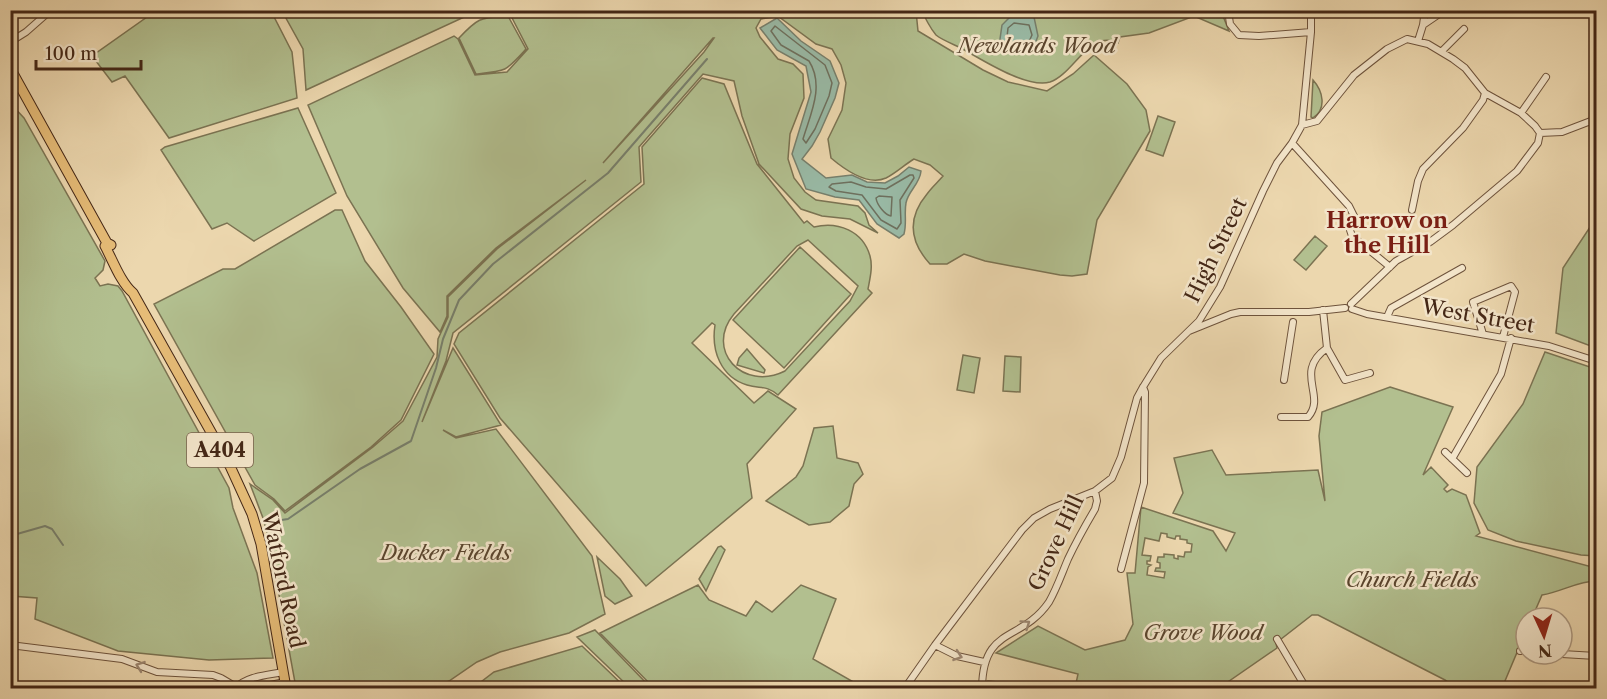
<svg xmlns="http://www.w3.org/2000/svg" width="1607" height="699" font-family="'Libre Caslon Text',serif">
  <rect width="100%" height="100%" fill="#ecd7ae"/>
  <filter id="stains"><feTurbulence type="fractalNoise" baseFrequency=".00333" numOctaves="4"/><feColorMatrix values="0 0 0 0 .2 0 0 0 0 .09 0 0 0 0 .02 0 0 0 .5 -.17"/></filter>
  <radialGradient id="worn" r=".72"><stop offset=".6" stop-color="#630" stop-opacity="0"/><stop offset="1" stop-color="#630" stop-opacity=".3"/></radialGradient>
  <path fill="#b2bf8f" stroke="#7b7352" stroke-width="1.5" fill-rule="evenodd" d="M157,10l114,1 21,41 5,46 -128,40 -44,-62 -13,6 -20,-26z
    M282,11h204l-11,1 -169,78 -3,-41z
    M767,11l7,6 -13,2 -5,9 4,9 18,22 15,5 10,10 1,24 -14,36 -2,25 6,19 11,14 11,8 42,6 7,7 4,12 9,8 -28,-14 -28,-3 -21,-7 -42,-45 -17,-48 -8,-35 -31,-7 -64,73 2,35 -188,151 -7,28 -24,61 31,-74 48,77 -45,12 -13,-7 13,8 40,-9 96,127 13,58 -36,19 -69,19 -23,10 -28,19 -17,7h-136l-27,-148 -6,-22 -13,-34 23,16 12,13 88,-66 30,-26 34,-64 1,-18 10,-22v-20l49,-48 89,-69 -90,68 -49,48v20l-7,16 -37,-44 -56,-92 -39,-91 146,-69 4,3 17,36 32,-3 21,-23 -18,-35 -20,2v-2l6,-3zM714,38l-10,14 -101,111 110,-125z
    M771,11h145l2,20 65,39 25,12 39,9 26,-17 21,-19 33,29 19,26 4,21 -53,89 -10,54 -15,2 -12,-1 -75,-14 -21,-7 -17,10h-17c-20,-22 -23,-46 -3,-70 5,-7 11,-12 16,-18l-13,-11 -16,-6c-10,6 -18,14 -28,19 -18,8 -42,-9 -55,-20l-3,-19 14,-29 4,-27 -5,-18 -9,-16 -16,-5z
    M923,11h298l8,20 -35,-15 -45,17 -29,4 -2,6c-29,-14 -44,31 -68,39 -23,7 -69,-23 -89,-34 -8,-4 -19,-8 -25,-13 -5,-6 -12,-18 -13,-24z
    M508,16l18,33c-21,23 -19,22 -50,25l-17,-36c20,-21 21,-20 49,-22z
    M702,78l22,6 33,80 47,59 3,-2 7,6c24,-6 49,4 56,29 3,11 0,22 -2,33l4,4 -94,102c-12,-10 -17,-6 -31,-10 -26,-8 -36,-34 -32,-60l-3,-2 -20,20 62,60 14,-12 28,18 -49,55 5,34 -106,88 -146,-168 -46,-74 5,-11 185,-149 -2,-37zM808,240l50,46 -8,15 -65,70c-42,21 -81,-21 -51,-57l63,-68z
    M1313,80c10,11 14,29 0,38l-2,-1z
    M10,103l14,15 81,143 -2,9 -8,8 5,8 8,-2 10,2 4,5 107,197 4,20 24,65 16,85 -64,2 -91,-9 -83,-32 2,-21 -26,-2z
    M298,108l38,85 -82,48 -27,-18 -15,6 -51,-79 4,-3z
    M1158,116l17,6 -12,34 -17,-6z
    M1233,205l9,2 -7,21 -9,-3z
    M335,210h7l23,51 36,46 33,47 -33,66 -30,27 -86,64 -11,-12 -19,-14 -101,-181 69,-35h12z
    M1596,218v130l-40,-15 7,-65z
    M1315,236l12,10 -21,24 -12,-10z
    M800,247l51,47 -67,74 -51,-48z
    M747,349l18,21 -1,3 -27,-8 2,-7z
    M1545,352l51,17v187l-15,-1 -65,-14 -28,-11 -14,-27 3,-36 46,-63z
    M963,355l17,3 -6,35 -17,-3z
    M1005,356l16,1 -1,35 -17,-1z
    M1390,387l63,20 -30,68 8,-8 17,18 -4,4 3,3 5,-3 14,6 14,38 -4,3 120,32v13c-18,0 -35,11 -54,14l-10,23h-6v13l-24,57h-46l-11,-8 -127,-65h-6l-36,28 1,5 -58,40h-144l3,-14 -82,-21 42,-27 47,24 40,-10 8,-16 -6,-51h8l6,-66 72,24 13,20 9,-18 -62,-20 10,-20 -9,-35 38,-8 14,25 92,-5 7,31 -6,-65 3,-24zM1161,533l6,1v3l8,2 1,-3h4v3l7,1v3l5,1 -1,8h-6l-1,5 -6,-1v3l-4,-1v-3l-10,-1v3h-6l-1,5 3,1v5h-4l-1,3 10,1 -1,6 -17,-3 1,-8 3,-2 -4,-1v-3h3l1,-5 -9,-1 3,-17 14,3z
    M833,426l4,32 21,5 5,11 -9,10 -5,22 -19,16 -21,3 -43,-24 30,-24 7,-11 11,-38z
    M721,546l4,4 -19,41 -7,-12 19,-32z
    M597,557l23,22 12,17 -17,8 -10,-8z
    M698,585l11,15 37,16 10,-15 16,11 29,-27 35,14 -23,60 51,29h-210l-54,-55z
    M595,630l56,58h-21l-53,-51z
    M582,646l44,42h-153l21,-16z
    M988,681l48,5v2h-47z"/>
  <path fill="#99baa6" stroke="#777f6c" stroke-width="1.5" d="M1010,17h24l4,19 -7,18 -23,-7 -8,-8 2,-14z
    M777,18l24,23 29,20 9,22 -4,15 -15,34 -8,14 -10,13 24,19 26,-3 15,7 18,1 13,-7 11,-9 12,4c-1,13 -13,20 -15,32 -2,10 1,20 -2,31l-5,4 -22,-14 -18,-24 -24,-3 -29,-8 -14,-35 19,-62 -5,-26 -29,-16 -17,-22z"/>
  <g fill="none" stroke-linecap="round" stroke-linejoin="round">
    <path stroke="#6e705e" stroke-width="1.5" d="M1014,23l15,2 3,10 -5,11 -16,-4 -4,-5 1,-9z
      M775,26l50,39 7,18 -3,13 -14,33 -9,14 -3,-4c7,-24 22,-53 6,-78l-28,-16 -10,-14z
      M910,175h3l1,3 -14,22 1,23 -4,6 -16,-9 -19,-25 -26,-4 -7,-4 3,-3 19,-2 15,5 20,2z
      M879,196l13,1 -1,19c-6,-1 -14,-11 -15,-18z"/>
    <path stroke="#777f6c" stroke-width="2" d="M275,521l13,-2 72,-50 51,-28 25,-73 7,-29 16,-39 34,-36 115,-91 99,-114
      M10,536l35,-10 7,3 11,16"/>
    <defs>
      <path id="street" d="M1228,10l2,14 9,11 20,1 52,-4
        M1423,25l2,-15
        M1418,41l5,-16 22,-15
        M10,42l16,-10 25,-22
        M1442,51l22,-22
        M1521,113l25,-36
        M1302,125l15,-4 37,-46 33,-26 20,-10 21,5 25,15 12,9 20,25 36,20 14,13 5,7
        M1540,133l22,-1 34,-13
        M1292,143l57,63 5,10 -4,14 2,6 38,31
        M1412,210l6,-29 5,-12 40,-41 20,-28 2,-7
        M1351,304l45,-43 34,-19 23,-17 64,-54 21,-28 2,-10
        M1352,309l15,5 182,32 47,15
        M1387,317l4,-9 71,-40
        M1189,331l42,-17 9,-2h69l36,-4
        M1483,334l-10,-32 38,-16 4,6 -12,45
        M1327,348l18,32 25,-7
        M1284,380l9,-58
        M1281,417h27c19,-21 -15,-45 19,-69l-4,-38
        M1445,452l22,21
        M1452,459l49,-85 10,-36
        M1121,569l23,-86 1,-91 -2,-5
        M1277,639l29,49
        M10,645l112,14 35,13 56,3 8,3 17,10
        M935,645l22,11 27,6
        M1520,651h6
        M1562,654l34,2
        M236,688c10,-12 33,-13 47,-16
        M255,688l30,-6
        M905,688l30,-43 87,-115 12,-12 16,-9 45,-18 17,-13 9,-21 16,-59 6,-11 18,-29 38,-37 21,-34 43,-96 14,-28 15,-20 10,-18 9,-93v-22
        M982,688c1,-63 39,-45 67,-86 8,-14 13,-29 19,-43 8,-17 17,-33 27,-50l2,-8 -2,-10"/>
      <path id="primary" d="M10,68l97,175 4,2
        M107,243l-2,3c8,15 16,37 28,47l97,173 22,48 9,30 25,144"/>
    </defs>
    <use href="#street" stroke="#6e533c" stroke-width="8"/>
    <use href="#primary" stroke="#442716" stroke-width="11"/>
    <use href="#street" stroke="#f3e5ca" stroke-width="6"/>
    <use href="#primary" stroke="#e6bc77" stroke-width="9"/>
  </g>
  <defs><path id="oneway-chevron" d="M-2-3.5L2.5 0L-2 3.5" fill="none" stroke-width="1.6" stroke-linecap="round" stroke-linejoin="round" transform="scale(1.5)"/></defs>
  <g stroke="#9c8670">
    <use href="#oneway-chevron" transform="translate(1026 624) rotate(-35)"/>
    <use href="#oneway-chevron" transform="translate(958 656) rotate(19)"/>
    <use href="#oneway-chevron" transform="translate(140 666) rotate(-160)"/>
  </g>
  <g text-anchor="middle" stroke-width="5" stroke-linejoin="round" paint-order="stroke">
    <rect fill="#f3e5ca" stroke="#78604c" stroke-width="1.5" x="187" y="433" width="66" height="34" rx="4.5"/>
    <g font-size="20" font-weight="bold" fill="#442716">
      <text x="220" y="457">A404</text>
    </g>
    <g font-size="21" font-style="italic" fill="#5a452e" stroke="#f3e5ca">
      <text x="1037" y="53">Newlands Wood</text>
      <text x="446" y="560">Ducker Fields</text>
      <text x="1412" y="587">Church Fields</text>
      <text x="1203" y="640">Grove Wood</text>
    </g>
    <g font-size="21" fill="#442716" stroke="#f3e5ca">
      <text transform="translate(1216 250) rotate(-64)" y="7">High Street</text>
      <text transform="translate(1478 316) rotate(10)" y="7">West Street</text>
      <text transform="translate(1056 543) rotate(-65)" y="7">Grove Hill</text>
      <text transform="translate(283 580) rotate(78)" y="7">Watford Road</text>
    </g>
    <g font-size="22" font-weight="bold" fill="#7a1f14" stroke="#f3e5ca">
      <text x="1387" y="228">Harrow on<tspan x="1387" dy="25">the Hill</tspan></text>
    </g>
  </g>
  <rect width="1607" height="699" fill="none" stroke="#ecd7ae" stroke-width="36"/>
  <rect x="12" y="12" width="1583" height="675" fill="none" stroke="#442716" stroke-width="3"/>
  <rect x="18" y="18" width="1571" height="663" fill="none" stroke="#442716" stroke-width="1.5"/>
  <g transform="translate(1544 636) rotate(176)"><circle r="28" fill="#f3e5ca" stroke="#ad9982" stroke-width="1.5"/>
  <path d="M0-4.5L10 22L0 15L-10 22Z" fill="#8f2418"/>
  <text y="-9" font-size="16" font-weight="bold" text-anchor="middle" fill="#442716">N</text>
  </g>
  <path d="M36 60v9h105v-9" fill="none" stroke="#442716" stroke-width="3"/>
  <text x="45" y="60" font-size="18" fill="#442716" stroke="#f3e5ca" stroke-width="4.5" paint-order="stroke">100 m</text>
  <rect width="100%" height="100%" filter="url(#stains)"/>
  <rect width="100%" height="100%" fill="url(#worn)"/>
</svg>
